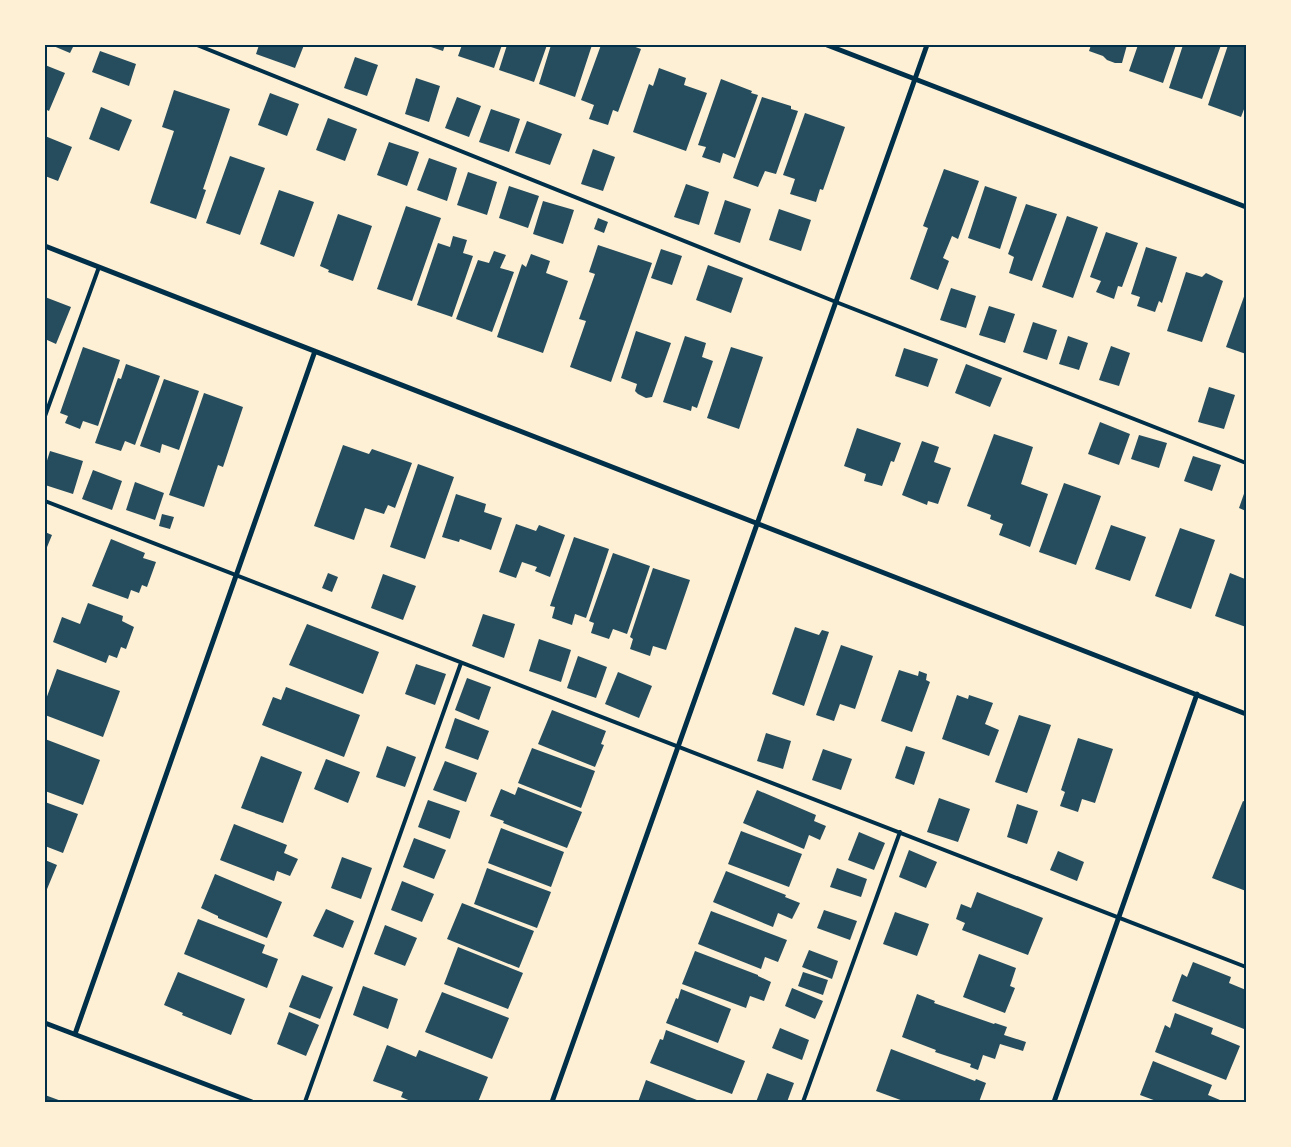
<svg xmlns="http://www.w3.org/2000/svg" width="1291" height="1147" font-family="'Noto Sans',sans-serif">
  <rect width="100%" height="100%" fill="#fdf0d5"/>
  <path fill="#264d5e" d="M51,45h23l-4,8z
    M259,45h45l-9,23 -39,-14z
    M425,45h20l-2,6z
    M462,45h40l-8,23 -36,-12z
    M507,45h40l-13,37 -35,-12z
    M551,45h41l-17,52 -36,-13z
    M601,45h29l11,4 -23,63 -5,-2 -5,15 -19,-6 5,-14 -13,-5z
    M1091,45h36l-5,18h-7l-8,-3 -4,-4 -14,-5z
    M1138,45h38l-13,38 -34,-12z
    M1183,45h38l-19,54 -33,-11z
    M1228,45h18v59l-5,13 -33,-12z
    M100,51l36,13 -7,22 -37,-14z
    M355,57l23,8 -11,31 -23,-8z
    M45,65l20,8 -16,38 -4,-2z
    M659,68l27,10 -2,7 23,8 -21,58 -53,-19 16,-48 4,2z
    M416,78l24,8 -11,36 -24,-8z
    M721,79l31,12 -1,2 7,2 -23,63 -12,-5 -3,10 -18,-6 4,-10 -8,-2z
    M174,90l56,19 -27,80 3,1 -10,29 -46,-16 24,-72 -12,-4z
    M270,93l29,11 -12,32 -29,-11z
    M457,97l24,9 -12,31 -24,-9z
    M762,97l29,9v3l7,2 -22,63 -11,-3 -7,16 -25,-9z
    M101,107l31,13 -13,31 -30,-12z
    M491,109l29,10 -11,33 -30,-10z
    M805,113l40,14 -22,63 -3,-1 -4,13 -26,-8 5,-15 -12,-4z
    M328,118l29,11 -12,32 -29,-11z
    M527,121l35,13 -12,31 -35,-12z
    M45,136l27,11 -14,34 -13,-5z
    M389,142l30,10 -12,34 -30,-11z
    M593,149l22,8 -12,34 -22,-7z
    M230,156l35,12 -25,67 -34,-12z
    M429,158l28,10 -10,33 -30,-11z
    M944,169l35,12 -21,58 -6,-3 -9,22 6,3 -11,29 -28,-11 18,-51 -5,-2z
    M468,172l29,10 -10,33 -30,-10z
    M686,184l23,8 -10,33 -25,-8z
    M509,186l30,10 -11,32 -29,-10z
    M985,186l32,11 -17,52 -32,-11z
    M279,190l35,12 -20,55 -34,-13z
    M725,200l26,9 -11,34 -26,-9z
    M543,201l31,9 -11,34 -30,-10z
    M1026,204l31,10 -25,67 -23,-8 5,-16 -6,-3z
    M406,206l35,12 -29,83 -35,-12z
    M779,209l32,11 -10,31 -32,-11z
    M338,214l34,12 -19,55 -25,-9 1,-2 -9,-4z
    M1067,216l31,11 -25,71 -31,-11z
    M598,218l10,4 -4,11 -10,-4z
    M1106,232l32,11 -16,44 -4,-1 -4,13 -18,-7 5,-11 -11,-4z
    M453,236l14,4 -4,13 10,3 -21,61 -35,-12 21,-62 12,4z
    M598,245l54,18 -41,119 -41,-15 16,-46 -7,-2 16,-45 -6,-2z
    M1146,247l31,10 -15,46 -3,-2 -4,11 -18,-6 3,-9 -9,-3z
    M661,249l21,7 -10,29 -21,-7z
    M494,251l12,4 -6,13 14,4 -22,60 -36,-13 22,-59 11,3z
    M531,254l19,7 -4,12 22,8 -25,72 -46,-16 25,-73 4,3z
    M708,265l35,13 -12,35 -35,-13z
    M1186,272l16,5 4,-4 17,8 -21,61 -35,-11z
    M951,288l25,8 -10,32 -26,-8z
    M1246,291v63l-20,-7z
    M45,297l26,10 -15,37 -11,-5z
    M989,306l26,8 -10,29 -26,-8z
    M1033,322l24,8 -10,30 -24,-8z
    M636,331l35,12 -19,54 -6,1 -8,-4 -3,-3 2,-7 -16,-6z
    M685,336l21,7 -4,14 11,4 -16,47 -5,-2 -1,5 -28,-9z
    M1068,336l20,7 -9,27 -20,-6z
    M1111,346l19,7 -11,33 -20,-6z
    M83,347l37,13 -22,66 -15,-5 -3,8 -15,-6 3,-7 -8,-3z
    M731,347l32,10 -24,72 -32,-11z
    M904,348l34,11 -10,28 -33,-11z
    M126,364l34,12 -25,69 -10,-4 -4,10 -26,-8 23,-65 3,1z
    M966,364l36,14 -12,29 -35,-14z
    M164,379l35,12 -20,59 -17,-6 -2,9 -20,-7z
    M1209,387l26,8 -11,34 -26,-7z
    M204,393l39,14 -20,60 -5,-2 -14,42 -35,-12z
    M1100,422l30,12 -11,31 -31,-11z
    M857,428l44,15 -7,19 -3,-1 -9,25 -18,-5 2,-7 -22,-8z
    M994,434l39,13 -12,37 27,10 -18,53 -31,-12 4,-11 -13,-5 1,-4 -24,-9z
    M1139,435l28,8 -8,25 -28,-9z
    M922,441l17,6 -5,15 17,6 -13,36 -10,-3 -1,4 -25,-10z
    M343,445l26,9 3,-5 40,14 -17,45 -7,-3 -4,9 -19,-6 -11,32 -40,-14z
    M50,451l33,10 -10,33 -28,-9v-18z
    M1193,456l28,9 -9,26 -28,-10z
    M418,464l36,13 -29,82 -35,-12z
    M93,470l29,11 -10,29 -30,-11z
    M135,482l29,11 -9,27 -29,-10z
    M1064,483l37,13 -25,69 -37,-13z
    M1246,488v23l-7,-3z
    M456,494l30,10 -2,8 18,6 -11,32 -31,-11 -1,3 -17,-5z
    M162,514l12,3 -4,12 -11,-3z
    M516,524l20,7 3,-6 26,10 -15,42 -15,-6 2,-4 -15,-5 -6,16 -17,-6z
    M1111,525l35,12 -16,44 -35,-12z
    M1180,528l35,12 -24,69 -36,-13z
    M45,532l7,3 -7,17z
    M574,537l35,12 -23,69 -11,-4 -3,11 -20,-7 3,-11 -5,-1z
    M111,539l34,14 -2,5 13,4 -9,25 -5,-2 -3,8 -8,-3 -3,9 -36,-13z
    M613,553l37,13 -23,68 -14,-5 -4,10 -18,-6 3,-10 -5,-2z
    M653,568l37,12 -24,70 -13,-4 -3,10 -20,-7 3,-10 -3,-2z
    M328,573l10,4 -6,15 -10,-4z
    M1230,573l15,6 -1,4h2v44l-31,-11z
    M383,574l33,12 -13,34 -32,-12z
    M88,603l35,13 -1,5 12,6 -8,22 -5,-2 -4,11 -8,-3 -3,8 -53,-21 9,-25 18,7z
    M483,614l32,10 -11,34 -32,-12z
    M307,624l72,28 -16,42 -74,-29z
    M795,627l24,8 3,-5 7,2 -25,74 -32,-12z
    M539,639l32,11 -10,32 -32,-11z
    M841,645l32,11 -18,53 -15,-5 -6,17 -18,-6z
    M578,656l29,11 -11,31 -29,-10z
    M416,664l30,10 -11,31 -30,-11z
    M57,669l63,22 -17,46 -58,-22v-13z
    M899,670l19,6 1,-5 8,3 -1,6 4,2 -18,50 -31,-11z
    M618,672l34,14 -13,32 -34,-14z
    M467,678l24,9 -12,33 -24,-10z
    M286,687l74,28 -16,42 -82,-32 11,-28 8,3z
    M957,695l11,4 1,-4 24,8 -8,21 14,6 -10,26 -47,-17z
    M552,710l54,21 -5,13 3,1 -9,22 -57,-23z
    M1019,715l32,10 -24,68 -32,-11z
    M455,718l34,13 -11,29 -33,-12z
    M766,733l25,8 -8,28 -26,-8z
    M1078,738l35,11 -18,54 -13,-4 -4,13 -18,-6 5,-14 -4,-2z
    M45,739l55,21 -17,45 -38,-14z
    M387,746l29,11 -11,30 -29,-10z
    M906,746l19,6 -11,33 -19,-7z
    M532,748l63,23 -14,37 -63,-25z
    M823,749l29,10 -11,31 -29,-10z
    M261,756l41,16 -19,51 -42,-15z
    M326,759l34,13 -12,31 -34,-14z
    M445,761l32,12 -11,29 -33,-12z
    M518,787l64,25 -15,36 -64,-25 1,-2 -14,-5 11,-27 14,6z
    M757,790l59,25 -2,6 12,5 -6,14 -11,-5 -5,14 -61,-26z
    M939,798l31,11 -12,33 -31,-10z
    M428,800l32,11 -10,28 -32,-12z
    M1243,801l3,1v89l-34,-13z
    M45,802l33,12 -15,39 -18,-7z
    M1017,804l21,7 -11,33 -20,-7z
    M234,824l53,21 -3,8 14,6 -8,17 -13,-5 -3,10 -54,-21z
    M501,828l63,24 -13,35 -63,-24z
    M741,831l61,23 -13,33 -61,-23z
    M859,832l26,11 -11,27 -26,-10z
    M414,838l32,12 -12,29 -31,-12z
    M909,850l28,12 -11,26 -27,-11z
    M1058,851l26,11 -7,19 -27,-11z
    M342,857l30,11 -11,31 -30,-11z
    M45,860l12,5 -12,29z
    M487,868l64,24 -14,36 -63,-24z
    M837,868l30,11 -6,18 -31,-10z
    M726,871l60,24 -1,2 15,6 -8,16 -14,-6 -5,14 -60,-25z
    M215,874l67,28 -15,36 -49,-20v-2l-17,-8z
    M402,881l32,13 -12,28 -31,-12z
    M977,892l66,26 -15,37 -66,-25 3,-7 -9,-4 5,-15 10,4z
    M462,903l72,28 -15,37 -72,-29z
    M326,909l28,12 -11,27 -30,-12z
    M824,910l33,11 -7,19 -33,-12z
    M711,911l76,29 -9,22 -13,-5 -4,12 -63,-25z
    M895,912l34,12 -12,32 -34,-12z
    M198,919l67,26 -3,8 16,6 -11,29 -83,-34z
    M385,925l32,13 -12,28 -31,-12z
    M458,947l65,26 -15,36 -64,-25z
    M809,950l29,11 -6,18 -30,-12z
    M695,951l63,24v1l13,6 -7,19 -14,-5 -4,12 -64,-24z
    M979,954l37,14 -6,18 5,2 -10,25 -42,-16z
    M1193,962l38,15 -2,6 17,7v33l-2,6 -72,-28 10,-27 5,3z
    M178,972l67,27 -14,36 -49,-20 1,-2 -19,-8z
    M803,972l25,8 -5,15 -25,-9z
    M302,975l31,12 -13,32 -31,-12z
    M363,986l35,13 -10,30 -35,-14z
    M792,988l31,13 -8,18 -30,-13z
    M681,989l50,20 -13,34 -52,-20 10,-25 2,1z
    M442,992l67,26 -17,41 -67,-27z
    M917,994l18,7 -1,2 60,21 1,-1 12,4 -3,8 22,7 -3,9 -23,-7 -5,15 -12,-4 -5,15 -8,-3 1,-3 -36,-12 1,-2 -34,-13z
    M289,1012l30,13 -13,31 -29,-12z
    M1175,1013l38,15 -2,6 29,12 -14,34 -71,-28 10,-27 5,3z
    M780,1028l29,12 -7,20 -30,-12z
    M666,1030l79,31 -13,33 -82,-31 10,-24 3,1z
    M387,1045l29,12 3,-7 69,27 -10,25h-65l-12,-5 2,-5 -30,-11z
    M891,1049l84,32 1,-2 10,4 -7,19h-73l-30,-11z
    M1153,1061l59,24 -4,10 12,5 -1,2h-60l-19,-7z
    M767,1073l27,10 -7,19h-31z
    M646,1080l56,22h-64z
    M45,1095l19,7h-19z"/>
  <g fill="none" stroke-linecap="round" stroke-linejoin="round">
    <path stroke="#003049" stroke-width="4" d="M197,45l639,257 410,161
      M45,416l54,-149
      M45,501l1201,466
      M305,1102l156,-439
      M803,1102l97,-270"/>
    <path stroke="#003049" stroke-width="5" d="M827,45l419,162
      M45,246l1201,468
      M45,1023l207,79
      M75,1034l240,-683
      M552,1102l375,-1057
      M1054,1102l143,-408"/>
  </g>
  <rect width="1291" height="1147" fill="none" stroke="#fdf0d5" stroke-width="92"/>
  <rect x="46" y="46" width="1199" height="1055" fill="none" stroke="#003049" stroke-width="2"/>
</svg>
